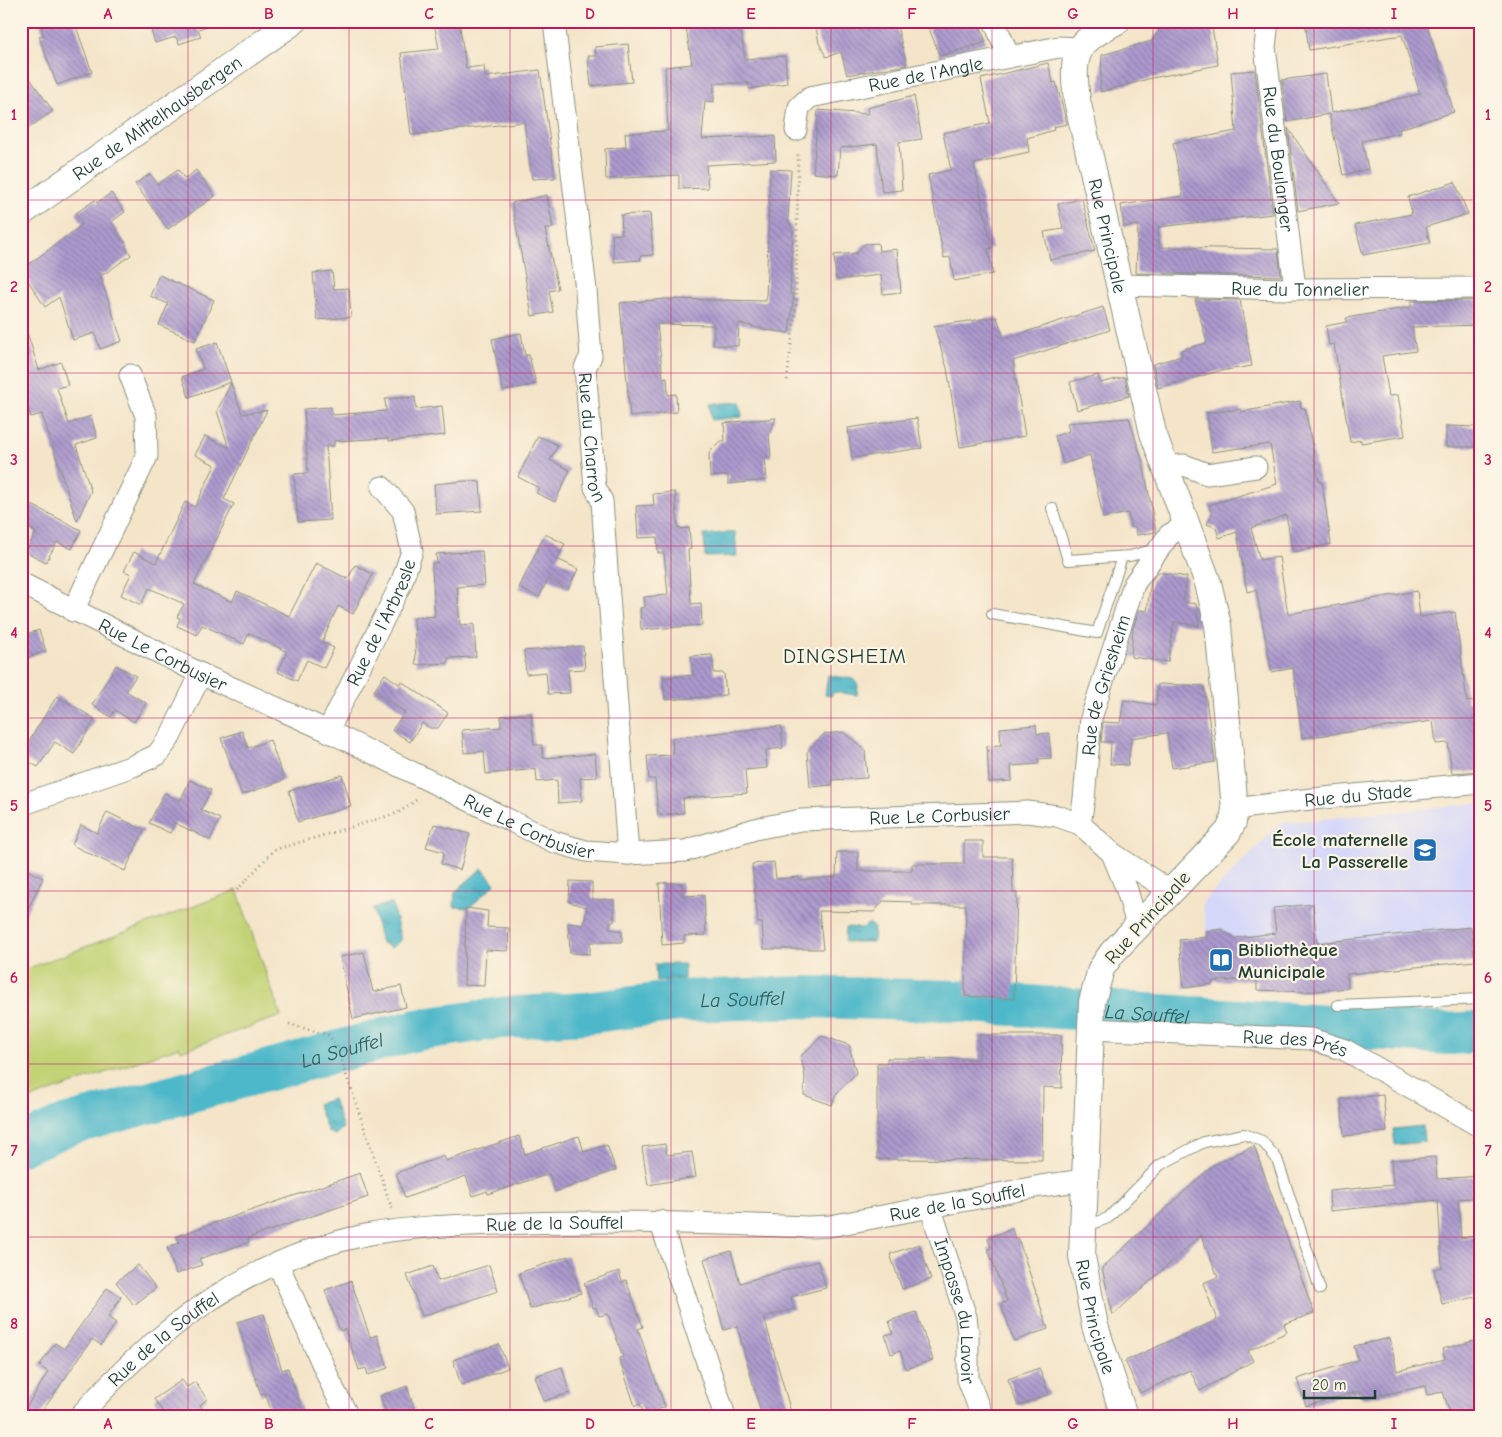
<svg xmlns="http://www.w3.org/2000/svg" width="1502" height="1437" font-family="'Comic Neue',sans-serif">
  <defs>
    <pattern id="water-ripples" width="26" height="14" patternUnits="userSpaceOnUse" patternTransform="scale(1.25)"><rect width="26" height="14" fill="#4db8c9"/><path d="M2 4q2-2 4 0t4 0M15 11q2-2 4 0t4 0" fill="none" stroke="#3f97a4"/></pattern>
    <pattern id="building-back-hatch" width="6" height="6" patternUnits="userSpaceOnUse" patternTransform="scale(1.25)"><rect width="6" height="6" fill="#ac9ace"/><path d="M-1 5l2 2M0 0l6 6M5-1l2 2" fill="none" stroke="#8b7fa8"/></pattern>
  </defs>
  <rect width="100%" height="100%" fill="#fcf5e5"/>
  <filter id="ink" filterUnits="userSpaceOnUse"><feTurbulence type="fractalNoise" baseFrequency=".02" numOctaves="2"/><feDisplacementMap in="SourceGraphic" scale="10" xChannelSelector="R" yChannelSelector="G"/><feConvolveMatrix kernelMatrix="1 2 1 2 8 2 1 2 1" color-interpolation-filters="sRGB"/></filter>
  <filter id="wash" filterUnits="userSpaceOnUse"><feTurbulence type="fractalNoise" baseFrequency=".0096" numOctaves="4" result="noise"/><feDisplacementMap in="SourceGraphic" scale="20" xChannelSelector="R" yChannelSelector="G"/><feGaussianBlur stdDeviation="1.12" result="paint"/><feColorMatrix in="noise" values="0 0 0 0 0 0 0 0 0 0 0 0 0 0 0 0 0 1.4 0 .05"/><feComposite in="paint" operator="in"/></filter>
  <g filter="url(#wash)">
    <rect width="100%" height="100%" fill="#f4e5c9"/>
    <path fill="#d5d8f9" d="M1481,803v158l-134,13 1,14 -40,4 -3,-27 -75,-26 -10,-10 -13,2 -5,-28 79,-80z"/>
    <path fill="#c2d376" stroke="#708855" d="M237,890l44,126 -100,35 -2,-4 -158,55v-131z"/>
    <path fill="url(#water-ripples)" stroke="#367a7e" d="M740,402l2,15 -31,3 -1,-16z
      M735,532l2,24 -32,1 -1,-22z
      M828,675l25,4 5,6 -1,10 -23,-3 -3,4 -6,-1z
      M482,868l13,16 -26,24 -15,-1 1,-15z
      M392,903l9,37 -10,8 -6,-4h-4l-8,-36z
      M869,923l5,5 -1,14h-28l1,-15 17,1z
      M655,964h29v15l-28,2z
      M333,1099l10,29 -8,7 -7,-3 -11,-28z
      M1423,1126l1,16 -29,3 -2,-16z"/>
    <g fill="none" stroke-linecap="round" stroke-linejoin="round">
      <path stroke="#4db8c9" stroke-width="42" id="s1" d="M21,1145l43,-19 352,-96 85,-12 85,-5 93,-12 129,-4 145,4 495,33 33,-2"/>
    </g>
    <g id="blocks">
      <path fill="url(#building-back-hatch)" d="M39,21h35l18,51 -35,13 -18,-49 5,-1z
        M148,21l63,1v3l-13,4 3,8 -10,3 -12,4 -3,-7 -21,6z
        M444,21h15l7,47 18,-2 1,11 55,-7 15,108 -23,1 -8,-57 -113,13 -10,-82 38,-4 -5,-26z
        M685,21h54l6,38 40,-3 2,27 -38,6v-6h-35v19l-9,-1 -3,38 73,-3 1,25 -70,4 2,23 -29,1v-14l-73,4 -1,-30 21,-2 -1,-14 43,-2 -3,-64 27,-3z
        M815,21h40l3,10 38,-9 11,43 -60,10 -6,-23 -15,5 -7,-14z
        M926,21h52l8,21 -46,14z
        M1165,21h46l7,44 -66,13 -52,14 2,-37 50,-14z
        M1305,21h121l28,91 -55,17 1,4 -38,8 6,28 -25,6 -14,-61 -42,8 -5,-42 44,-6 5,39 89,-19 -18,-59 -93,15z
        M628,44l4,38 -41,4 -3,-30h8l-1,-9z
        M1048,63l5,20 3,-1 11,42 -14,3 1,3 -27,8 2,14 -55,12 18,84 -4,1 5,25 -39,7 -4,-24 -6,1 -16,-83 23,-5 -8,-37 47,-10 -9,-44z
        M21,66l32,45 -32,22z
        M1255,70l18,144 -115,13 1,20 119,2 3,27 -145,-3 2,-48 -14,2 -3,-22 62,-9 -10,-53 63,-12 -5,-59z
        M914,96l8,43 -23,3 3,48 -20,2 -5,-48 -37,4 -2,27 -25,-2 5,-63 50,4 -1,-6z
        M1288,128l51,75 -41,8z
        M770,169l21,1 -3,50 5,11 -3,63h4l-5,39 -23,-3 -27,-7 -1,23 -25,-1 1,-20 -57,-1 6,54 4,-1 1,18 8,-1 1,18 -47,5 -10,-114 46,-4 100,2z
        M178,170l7,9 11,-9 19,26 -47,33 -33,-45 15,-10 8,10z
        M1455,182l13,32 -42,13 4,16 -67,12 -8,-30 57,-11 -4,-17z
        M111,193l14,19 -14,10 16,23 -2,1 6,9 -28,20 -4,-2 23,68 -22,8 -5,-16 -22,7 -14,-43 -14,10 -24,-37 57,-42 4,-5 -6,-10 19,-13 2,3z
        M547,195l6,33 -8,1 13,60 -9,2 4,21 -21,4 -20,-113z
        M1082,199l13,52 -45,9 -6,-28 19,-3 -5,-25z
        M650,213l3,42 -13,1 1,4 -27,2 -2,-27 10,-1 -1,-19z
        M878,243l1,8 18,-2 4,43 -18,2 -2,-19 -45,5 -2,-25 23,-2 7,-9z
        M332,271l2,18 15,-1 2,29 -34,3 -4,-47z
        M159,275l55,25 -19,41 -36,-16 9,-21 -18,-8z
        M1195,299l45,1 12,66 -33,5 -61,17 -5,-24 29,-8 -1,-6 26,-7z
        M1481,300v25l-69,2 4,24 -34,5 7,40 9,-1 7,41 -44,7v-3l-11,2 -16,-98 -5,1 -3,-19 21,-4 -1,-4 65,-11v-6z
        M1103,307l7,23 -97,31 12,75 -65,11 -13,-79 -13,-42 63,-9 7,22z
        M25,326l14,44 22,-8 7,23 -11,3 12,36 22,-8 6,22 -21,7 15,46 -14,30 -35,-107 -11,3 -10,-29v-61z
        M521,333l4,22h4l7,29 -33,7 -11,-52z
        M217,342l14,40 -42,15 -7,-20 21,-8 -7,-20z
        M1098,375l2,8 25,-6 4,19 -52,14 -7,-28z
        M231,383l11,31 25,-4 -43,89 10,5 -40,80 38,18 5,-11 52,25 27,-53 32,16 7,-14 18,9 -20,40 -15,-8 -16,36 12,6 -10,20 -17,-8 -10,21 -19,-9 9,-20 -38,-19 -5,11 -42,-19 -5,10 -20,-9 3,-8 -3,-1 7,-13 -35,-16 -8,17 -20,-10 10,-21 -7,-3 10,-19 22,11 29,-61 10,5 20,-42 -20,-10 10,-19 24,12 -12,-37z
        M415,397l1,12 26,-3 3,29 -56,6v-3l-55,3v5h-8l5,74 -33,2 -4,-48 14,-1 -4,-64 27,-2 1,8 54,-4 -1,-12z
        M1300,401l1,7h4l14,74h3l9,62 -38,8 -7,-37 -35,13 9,32 19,-3 9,57 129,-23 3,26 35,-5 12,90 14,-2v71l-29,2 -4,-30 -12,1 -3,-23 -131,17 -9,-70 -21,4 -16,-82 -9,2 -10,-60 -18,6 -3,-10 -9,-4 5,-9 -3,-10 68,-21 -7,-40 -58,8 -5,-39 34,-4v3z
        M776,418l-7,16 2,23h-6l2,23 -39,4v-9l-18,2 -1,-24 12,-12h4l-1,-18z
        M917,418l5,30 -70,10 -4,-30z
        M1129,418l14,45 13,69 -19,3 -2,-8 -4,1 -3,-15 -25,5 -13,-63 -27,9 -8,-28 14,-5 -2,-8z
        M1446,426l35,1v20h-35z
        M538,436l20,9 -8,15 20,10 -15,32 -19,-9 3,-5 -21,-11z
        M465,481l15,1 2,29 -46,3 -2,-30z
        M675,492l3,37 11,-1 2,21 -3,1 3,54 10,-1 1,22 -61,5 -1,-22 5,-1 -1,-10 24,-2 -4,-42h-6l-1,-16 -19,1 -2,-32 18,-1 -1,-11z
        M28,503l53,27 -9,19 -15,-7 -11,20 -20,-10 10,-20 -15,-7v-8z
        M545,534l20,10 -8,15 21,10 -10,20 -20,-10 -9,18 -20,-9z
        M482,551l3,34 -28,2 3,38 14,-1 2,33 -28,1v5l-32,2 -2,-47 21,-2 -3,-48v-5h5l-1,-9z
        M1158,572l29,5 -4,25 13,2 3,22 -25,-4 -6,40 -37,-5 2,-29 6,-18 8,1 4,-30z
        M39,630l7,21 -25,9v-24z
        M583,646l2,23 -17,1 2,23 -22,1 -2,-22 -20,2 -2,-23z
        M712,655l2,18h10l2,22 -61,5 -2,-22 30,-3 -2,-19z
        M116,665l20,11 -10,15 20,12 -12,19 -19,-12 -4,7 -19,-12z
        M385,674l14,10 2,-3 47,32 -10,15h-8l-8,-5 -12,19 -18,-12 13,-18 -31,-21z
        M1158,684l46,2 11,76 -43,6 -5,-35 -36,5 -3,27 -18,-1 1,-22h-10l2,-20 17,1 4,-23 32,5z
        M57,696l38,23 -21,35 -19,-12 -17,25 -17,-10v-3z
        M531,713l3,32h8l1,13 52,-4 2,23 -17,1 2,23 -24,2 -1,-23 -20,2 -1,-13 -50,5 -2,-23 -20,2 -2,-23 39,-3v-11z
        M1036,725l1,9 12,-1 2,25 -13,1 1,5 -28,2 1,15 -23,1 -2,-36 14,-1 -1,-17z
        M781,726l2,22 -17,2 1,18 -22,2 2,23 -64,5 1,15 -26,2 -3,-36h-6l-2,-23 26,-1 -1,-17z
        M242,731l6,17 22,-8 14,40 -42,15 -21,-57z
        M843,732l22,18 2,28 -35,2v5l-22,2 -3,-35 17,-18z
        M342,775l9,31 -53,16 -9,-31z
        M190,780l21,10 -10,20 19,9 -10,21 -35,-17 -5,10 -21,-10 15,-30 16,8z
        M107,812l37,18 -19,41 -53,-26 9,-20 16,8z
        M434,824l36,10 -10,36 -19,-6 3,-12 -18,-5z
        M964,841h19v16h29l1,36h4l-3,106 -49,-3 1,-91h-54v-3l-29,-1 -9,11 -55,-1 4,38h-59l-2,-26h-4l-6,-59 22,-2 2,17 23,-2v3l37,-3 1,-25h21v19h54v-7h52z
        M21,867l22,11 -22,45z
        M570,881l22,1v17l22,1v22h-4v7l12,2v11h-32v12l-20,-1 -2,-30 16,2 3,-18 -18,-5z
        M659,883h23v13l22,-1 2,40 -22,1v7l-22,2z
        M1313,904l4,39 154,-16 4,34 -128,13 1,14 -42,4 -49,-2v-10l-44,1v3l-29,4 -5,-48 28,-3v-6l15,-2 13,9 41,-5 -3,-25z
        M466,908l22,3 -1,16 22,1 -1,23 -22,-1 -2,36 -20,-1z
        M364,952l9,40 28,-6 5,21 -53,12 -13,-62z
        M979,1035h82l1,53 -19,-1 -1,73 -165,-1v-96h10v-5l92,1z
        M822,1036l27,9 7,28 -20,21 -4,11 -28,-10 1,-18 -4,-21z
        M1383,1095l4,37 -43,4 -3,-37z
        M519,1136l6,18 54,-18 5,16 23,-7 9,25 -61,22 -6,-18 -61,20 -1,-3 -14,5 -7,-20 -61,22 -9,-25 48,-17 2,5z
        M665,1144l2,11 25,-3 4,25 -48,8 -6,-38z
        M1254,1146l60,167 -30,11 3,8 -39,19 5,10 -53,30 -10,-21 -50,23 -15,-32 92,-41 -14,-37 15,-6 -17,-42 -88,80 -11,-47 111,-103z
        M1435,1157l2,22 44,-3v21l-23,2 3,39 20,-3v61l-39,8 -8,-35 8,-2 -4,-67 -108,11 -1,-20 64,-6 -2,-25z
        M360,1173l8,24 -120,41 1,4 -50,17 3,6 -26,9 -9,-27 12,-4 -2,-7z
        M1012,1229l3,10 3,-1 30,91 -34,12 -13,-37 6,-3 -19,-52 3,-1 -3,-10z
        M919,1244l12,35 -29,10 -12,-35z
        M731,1251l9,32 78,-22 8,27 -35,9 3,12 -30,8 28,99h-30l-25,-90 -13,4 -20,-71z
        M568,1256l13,37 -51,16 -11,-36z
        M138,1265l18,23 -22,17 -18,-23z
        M489,1265l9,26 -76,25 -15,-41 26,-9 5,15z
        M619,1271l3,11 4,-2 17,47 -5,2 27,78 -21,8 -4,-11 -5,2 -16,-48 4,-1 -15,-43 -9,2 -3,-9 -3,1 -9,-25z
        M351,1281l19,56 7,-2 11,33 -20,7 -2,-7 -7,2 -14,-41 -5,2 -15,-41z
        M107,1288l14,9 -13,20 8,6 -15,22 -9,-6 -53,77h-18l27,-44 -9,-6 16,-23 9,6z
        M916,1312l17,48 -27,9 -6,-18 -9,3 -6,-19 8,-2 -4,-12z
        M264,1314l18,56 6,-2 16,48h-31l-8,-23 -4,2 -24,-73z
        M1390,1338l7,33 48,-12 -3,-10 32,-8 1,3 6,-2v74h-30l-8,-24 -16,3 -2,-9 -63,13 -2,-8 -54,15 -9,-27 61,-19 -4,-14z
        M499,1344l9,24 -47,17 -8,-25z
        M562,1367l8,26 -26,8 -9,-25z
        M1039,1368l10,26 -31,12 -10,-27z
        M182,1380l5,7 8,-5 12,17 -7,6 7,11h-41l-12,-17z
        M407,1386l8,25 -12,5h-16l-7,-20z"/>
    </g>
  </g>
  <g filter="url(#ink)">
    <use href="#blocks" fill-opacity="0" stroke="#8a917e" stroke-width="1"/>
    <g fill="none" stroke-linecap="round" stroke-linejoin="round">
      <defs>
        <path id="service" d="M1052,508l16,52 62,-4 26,-7
          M992,614l105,19 25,-76
          M1338,1005l143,-6
          M1084,1227l24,-9 52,-53 44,-23 40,-8 18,7 15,18 43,130"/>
        <g id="minor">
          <path id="s2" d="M554,21l32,269 5,66 -6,12 10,119 7,14 26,353"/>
          <path d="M994,21l15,36"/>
          <path id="s3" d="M1268,21l-3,26 30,241 -6,1"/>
          <path id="s4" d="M796,130l3,-23 11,-10 249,-50 21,1"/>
          <path id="s5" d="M1119,285l170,4 192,-1"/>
          <path d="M1164,467l20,-2 23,9 49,-7"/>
          <path id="s6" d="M21,583l180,91 127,57 226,111 32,9 42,3 57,-3 70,-22 46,-9 227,-8 29,4 23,8"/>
          <path d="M73,611l74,-155 -1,-40 -16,-41"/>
          <path id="s7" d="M328,731l73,-147 11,-33 -9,-40 -21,-24"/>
          <path d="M21,805l112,-39 24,-11 13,-18 31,-63"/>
          <path id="s8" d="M1235,809l67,-9 179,-17"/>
          <path id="s9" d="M1112,853l-32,-29 4,-25 7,-81 43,-134 35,-49 17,-10"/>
          <path d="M1137,925l-10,-35 -15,-37 58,38"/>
          <path id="s10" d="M1090,1029l221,10 34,11 136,77"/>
          <path id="s11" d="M930,1206l36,111 2,16v46l14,37"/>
          <path d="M660,1221l65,195"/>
          <path d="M278,1264l56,126 14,26"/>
          <path id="s12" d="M80,1416c77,-88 169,-157 285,-181 53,-10 108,-10 162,-12 94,-3 187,0 281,4l22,-1 211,-40 43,-6"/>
        </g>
        <g id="tertiary">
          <path id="s13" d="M1117,21c-42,22 -46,32 -40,79l76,333 55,150 10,42 17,184 -2,13 -5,10 -116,121 -11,16 -9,33 -10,254 13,70 29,90"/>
          <path id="s14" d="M21,213l273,-192"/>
        </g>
      </defs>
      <use href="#service" stroke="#8a917e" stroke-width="12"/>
      <use href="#minor" stroke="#8a917e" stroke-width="23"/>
      <use href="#tertiary" stroke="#8a917e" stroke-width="28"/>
      <path stroke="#8a917e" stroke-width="3" stroke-dasharray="1 4" stroke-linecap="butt" d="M787,380l9,-74 2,-155
        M237,890l37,-40 124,-37 20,-14
        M289,1024l39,11 8,10 56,164"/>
      <use href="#service" stroke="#fff" stroke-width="10"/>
      <use href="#minor" stroke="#fff" stroke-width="21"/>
      <use href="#tertiary" stroke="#fff" stroke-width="26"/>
    </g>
  </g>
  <path fill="none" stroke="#c2185b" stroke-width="1" stroke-opacity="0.55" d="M188,21v1395M349,21v1395M510,21v1395M671,21v1395M831,21v1395M992,21v1395M1153,21v1395M1314,21v1395M21,200h1460M21,373h1460M21,546h1460M21,718h1460M21,891h1460M21,1064h1460M21,1237h1460"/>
  <defs>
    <symbol id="school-square" viewBox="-11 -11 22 22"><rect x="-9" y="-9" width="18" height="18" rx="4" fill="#1f6fb2" stroke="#fcf5e5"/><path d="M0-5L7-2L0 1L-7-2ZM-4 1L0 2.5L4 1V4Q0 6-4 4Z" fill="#fff"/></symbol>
    <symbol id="library-square" viewBox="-11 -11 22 22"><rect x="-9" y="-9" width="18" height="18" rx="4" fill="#1f6fb2" stroke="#fcf5e5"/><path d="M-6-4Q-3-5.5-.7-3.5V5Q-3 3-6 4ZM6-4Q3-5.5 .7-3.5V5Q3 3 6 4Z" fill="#fff"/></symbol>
  </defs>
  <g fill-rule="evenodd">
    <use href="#school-square" x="1411" y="836" width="28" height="28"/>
    <use href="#library-square" x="1207" y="946" width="28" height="28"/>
  </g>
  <g text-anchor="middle" stroke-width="4.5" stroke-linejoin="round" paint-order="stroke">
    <g font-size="19" fill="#1f3d34" stroke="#fcf5e5">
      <text dy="7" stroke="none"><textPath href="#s4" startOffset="156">Rue de l'Angle</textPath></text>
      <text dy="7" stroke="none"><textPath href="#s14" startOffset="166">Rue de Mittelhausbergen</textPath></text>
      <text dy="7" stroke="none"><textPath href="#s3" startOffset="139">Rue du Boulanger</textPath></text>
      <text dy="7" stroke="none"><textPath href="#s13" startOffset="238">Rue Principale</textPath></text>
      <text dy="7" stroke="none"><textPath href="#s5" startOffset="181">Rue du Tonnelier</textPath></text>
      <text dy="7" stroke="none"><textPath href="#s2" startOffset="420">Rue du Charron</textPath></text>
      <text dy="7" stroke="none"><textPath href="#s7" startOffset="121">Rue de l'Arbresle</textPath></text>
      <text dy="7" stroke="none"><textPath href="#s6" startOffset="159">Rue Le Corbusier</textPath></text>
      <text dy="7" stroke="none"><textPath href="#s9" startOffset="185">Rue de Griesheim</textPath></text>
      <text dy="7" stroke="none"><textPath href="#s8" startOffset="124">Rue du Stade</textPath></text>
      <text dy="7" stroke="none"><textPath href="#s6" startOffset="984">Rue Le Corbusier</textPath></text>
      <text dy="7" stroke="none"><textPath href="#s6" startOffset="564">Rue Le Corbusier</textPath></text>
      <text transform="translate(1147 917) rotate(-48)" y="7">Rue Principale</text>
      <text dy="7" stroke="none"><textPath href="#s10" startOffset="206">Rue des Prés</textPath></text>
      <text dy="7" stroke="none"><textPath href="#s12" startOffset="939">Rue de la Souffel</textPath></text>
      <text dy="7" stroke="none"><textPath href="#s12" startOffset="534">Rue de la Souffel</textPath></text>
      <text dy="7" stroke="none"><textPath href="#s11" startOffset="109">Impasse du Lavoir</textPath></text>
      <text dy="7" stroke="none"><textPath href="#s13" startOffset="1390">Rue Principale</textPath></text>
      <text dy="7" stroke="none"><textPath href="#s12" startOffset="114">Rue de la Souffel</textPath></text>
    </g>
    <g font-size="19" font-weight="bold" fill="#1f3d34" stroke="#fcf5e5" text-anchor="end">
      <text x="1408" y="846">École maternelle<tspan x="1408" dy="22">La Passerelle</tspan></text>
      <text x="1238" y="956" text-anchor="start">Bibliothèque<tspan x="1238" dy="22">Municipale</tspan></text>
    </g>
    <g font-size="20" font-style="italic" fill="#2a5c59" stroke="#fcf5e5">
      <text dy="7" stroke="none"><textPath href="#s1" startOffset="740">La Souffel</textPath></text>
      <text dy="7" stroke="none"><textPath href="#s1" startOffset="1145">La Souffel</textPath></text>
      <text dy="7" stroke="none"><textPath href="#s1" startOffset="335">La Souffel</textPath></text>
    </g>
    <g font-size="21" letter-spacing="1" fill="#1f3d34" stroke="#fcf5e5">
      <text x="845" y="663">DINGSHEIM</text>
    </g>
  </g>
  <rect width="1502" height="1437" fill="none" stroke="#fcf5e5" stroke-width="55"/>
  <path d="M1304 1390v8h71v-8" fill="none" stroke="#1f3d34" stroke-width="2.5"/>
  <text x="1312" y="1390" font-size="15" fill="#1f3d34" stroke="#fcf5e5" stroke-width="4" paint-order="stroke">20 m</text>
  <rect x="28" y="28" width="1446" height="1382" fill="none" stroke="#c2185b" stroke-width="2"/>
  <g font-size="16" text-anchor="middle" font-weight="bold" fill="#c2185b">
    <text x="108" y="19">A</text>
    <text x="269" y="19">B</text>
    <text x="429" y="19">C</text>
    <text x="590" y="19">D</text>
    <text x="751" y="19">E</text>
    <text x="912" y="19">F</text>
    <text x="1073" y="19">G</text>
    <text x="1233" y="19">H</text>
    <text x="1394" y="19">I</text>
    <text x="14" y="120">1</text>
    <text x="1488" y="120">1</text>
    <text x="14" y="292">2</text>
    <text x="1488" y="292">2</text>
    <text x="14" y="465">3</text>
    <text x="1488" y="465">3</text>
    <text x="14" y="638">4</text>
    <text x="1488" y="638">4</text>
    <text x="14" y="811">5</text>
    <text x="1488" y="811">5</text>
    <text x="14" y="983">6</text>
    <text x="1488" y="983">6</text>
    <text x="14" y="1156">7</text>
    <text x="1488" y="1156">7</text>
    <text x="14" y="1329">8</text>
    <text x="1488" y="1329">8</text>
    <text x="108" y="1429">A</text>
    <text x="269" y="1429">B</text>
    <text x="429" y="1429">C</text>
    <text x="590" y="1429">D</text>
    <text x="751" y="1429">E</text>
    <text x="912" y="1429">F</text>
    <text x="1073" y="1429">G</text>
    <text x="1233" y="1429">H</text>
    <text x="1394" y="1429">I</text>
  </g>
</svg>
